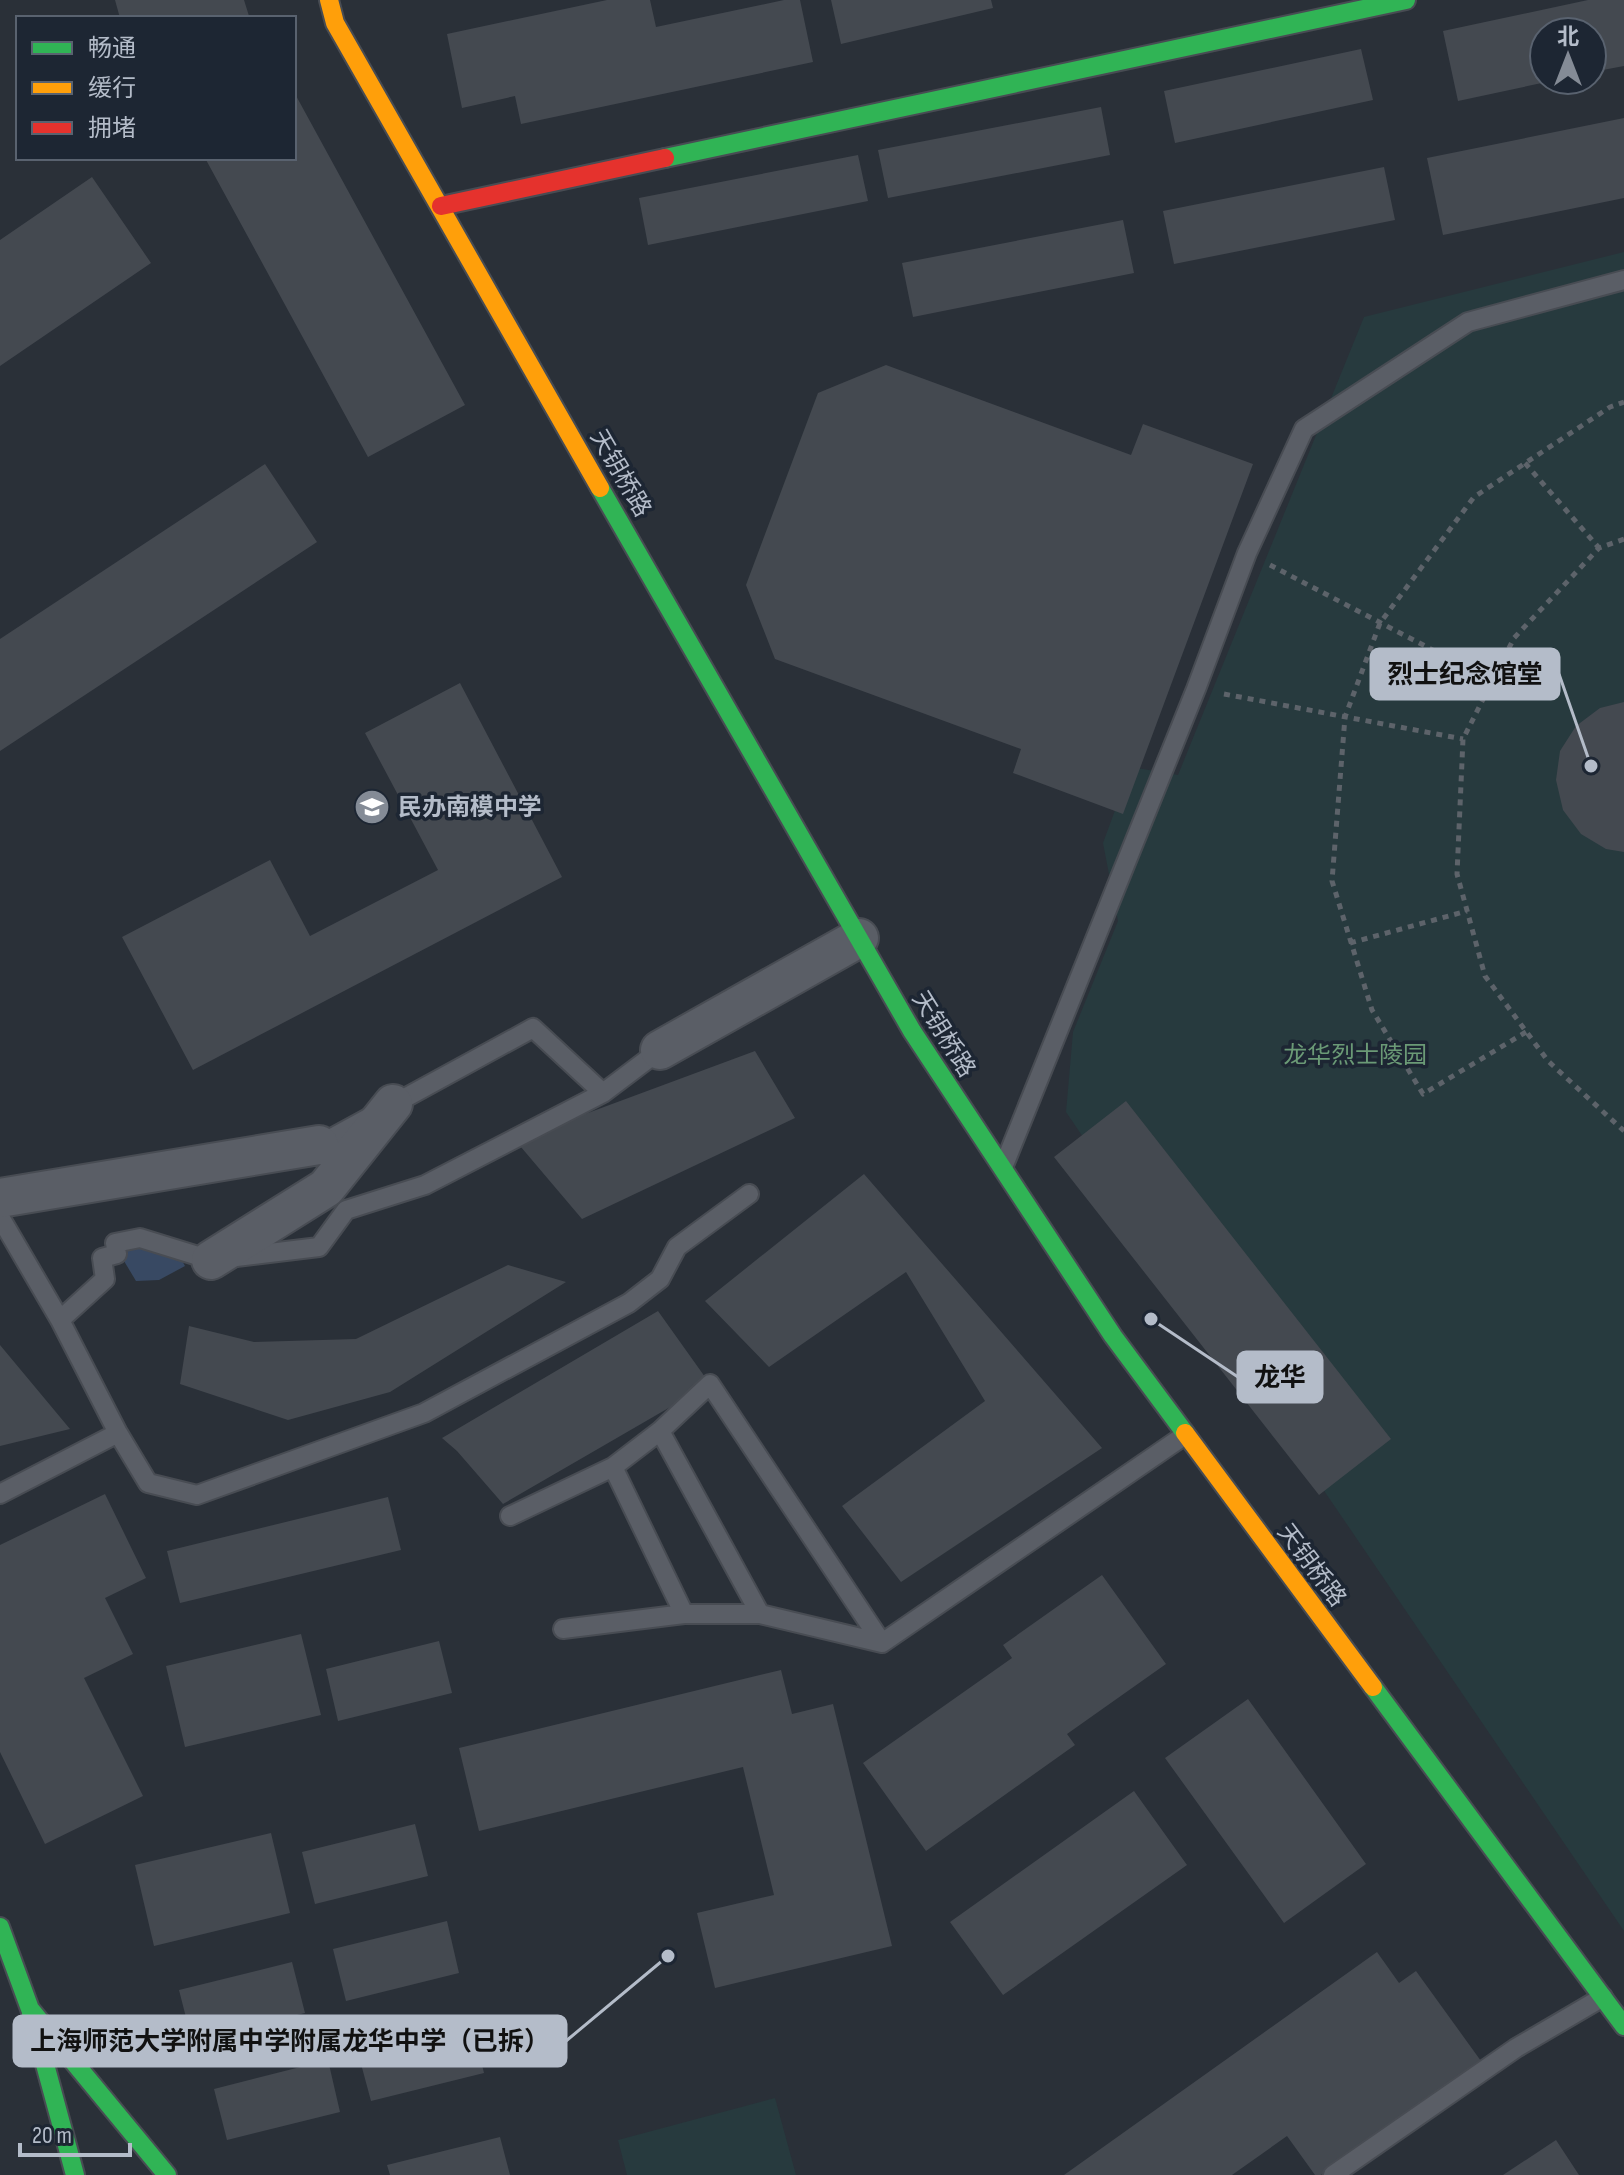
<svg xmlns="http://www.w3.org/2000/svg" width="1624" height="2175" font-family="'Sofia Sans Condensed','Noto Sans SC',sans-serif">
  <rect width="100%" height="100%" fill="#2a3038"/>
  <path fill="#273a3e" d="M1624,252v1679l-558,-819 7,-80 45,-111 -15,-78 28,-76 47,8 186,-458z
    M775,2098l21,77h-169l-9,-35z"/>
  <path fill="#384963" d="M145,1244l33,9 7,13 -26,14 -23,1 -15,-25 9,-8z"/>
  <path fill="#444950" d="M115,0h129l5,16 -9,2h-120z
    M607,0h43l6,27 128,-27h16l13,62 -292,62 -6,-28 -53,12 -15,-74z
    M831,0h160l2,8 -152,36z
    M1588,0h36v66l-32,6v-40h-48v48l7,1 -93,20 -15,-70z
    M1361,49l12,51 -198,43 -11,-52z
    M294,92l171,313 -97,52 -163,-299h89z
    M1101,107l9,48 -222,43 -10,-48z
    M1624,118v80l-181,37 -16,-77z
    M858,155l10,46 -220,44 -9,-47z
    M1384,167l11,53 -221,44 -11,-53z
    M92,177l59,86 -151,103v-126z
    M1123,220l11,53 -221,44 -11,-54z
    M886,365l245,90 12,-31 110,40 -130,350 -110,-41 8,-24 -246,-90 -29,-74 72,-192z
    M265,464l52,78 -317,209v-112z
    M460,683l102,194 -369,193 -71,-133 148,-77 40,76 128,-66 -73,-137z
    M1624,702v150l-18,-3 -25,-15 -18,-24 -7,-30 4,-29 16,-25 24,-18z
    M755,1051l40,67 -213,101 -67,-79z
    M1126,1101l265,338 -72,56 -265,-338z
    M864,1174l238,274 -201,134 -59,-76 143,-105 -79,-129 -137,95 -64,-66z
    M508,1265l58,17 -176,110 -102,28 -108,-36 9,-58 65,16 102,-3z
    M658,1311l52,73 -207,120 -46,-53 -15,-13z
    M0,1345l70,84 -70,17z
    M105,1494l41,84 -41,20 28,56 -49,24 59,118 -98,48 -45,-92v-207z
    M388,1497l13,53 -221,53 -13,-52z
    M1102,1575l64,89 -99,70 8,11 -149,106 -63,-88 149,-105 -9,-13z
    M301,1634l20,81 -136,32 -19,-81z
    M439,1641l13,52 -114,28 -12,-52z
    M781,1670l11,44 41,-10 59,242 -177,42 -18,-75 77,-18 -31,-128 -264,64 -20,-83z
    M1248,1699l118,165 -82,59 -119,-165z
    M1134,1791l53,74 -184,130 -53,-73z
    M415,1824l13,52 -113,28 -13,-52z
    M271,1833l19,80 -136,33 -19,-81z
    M447,1921l12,52 -113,28 -13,-52z
    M1377,1952l22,31 17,-12 65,90 -160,114h-6l-28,-39 -55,39h-168z
    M292,1962l13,51 -113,28 -13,-51z
    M471,2021l13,52 -113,28 -14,-52z
    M328,2060l12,52 -113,28 -13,-51z
    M500,2137l10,38h-120l-3,-10z
    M1556,2140l23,35h-76z"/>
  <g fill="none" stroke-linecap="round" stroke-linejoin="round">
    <defs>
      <path id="lane" d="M319,1145l214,-117 70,65
        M1004,1165l192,-476 51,-136 57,-124 164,-107 156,-42
        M0,1217l60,103 58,113
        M60,1320l45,-41 -3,-21 15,-4 -2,-11 25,-5 71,22 108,-13 27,-37 79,-25 178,-92 57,-43
        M660,1431l100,183
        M613,1467l47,-36 50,-47 172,259
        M0,1494l118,-61 30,50 49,12 227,-82 205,-110 31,-24 17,-32 72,-53
        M510,1516l103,-49 71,147
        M563,1629l121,-15h76l122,29 303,-208
        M1333,2175l183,-127 87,-51"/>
      <path id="street" d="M660,1050l199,-112
        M0,1198l319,-53
        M211,1260l115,-72 67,-84"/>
      <path id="fast" d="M665,158l741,-158
        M600,488l312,543 201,305 72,97
        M1373,1687l251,339
        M0,1927l30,82 45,166
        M30,2009l137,166"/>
      <path id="slow" d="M329,0l6,23 265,465
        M1185,1433l188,254"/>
      <path id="jam" d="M441,206l224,-48"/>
    </defs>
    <use href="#lane" stroke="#484c53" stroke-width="22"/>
    <use href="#street" stroke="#484c53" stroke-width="42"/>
    <use href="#fast" stroke="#484c53" stroke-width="22"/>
    <use href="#slow" stroke="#484c53" stroke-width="22"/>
    <use href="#jam" stroke="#484c53" stroke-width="22"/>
    <path stroke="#5d636a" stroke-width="5" stroke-dasharray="6 6" stroke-linecap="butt" d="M1525,463l74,85
      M1624,539l-25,9 -85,90 -51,101 -6,135 28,102 63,85 76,70
      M1270,565l222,116
      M1224,694l239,45
      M1350,943l117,-32
      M1526,1032l-103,62 -51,-84 -40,-129 13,-164 35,-94 94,-126 136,-90 14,-5"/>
    <use href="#lane" stroke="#5a5e66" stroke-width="18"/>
    <use href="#street" stroke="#5a5e66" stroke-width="38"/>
    <use href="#fast" stroke="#30b455" stroke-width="18"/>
    <use href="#slow" stroke="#ff9f0a" stroke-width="18"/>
    <use href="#jam" stroke="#e5322d" stroke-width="18"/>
  </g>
  <defs>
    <symbol id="school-disc" viewBox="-11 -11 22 22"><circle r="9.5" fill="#848b96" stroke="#1d2633"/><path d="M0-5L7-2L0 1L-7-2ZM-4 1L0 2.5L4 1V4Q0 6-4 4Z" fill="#fff"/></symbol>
  </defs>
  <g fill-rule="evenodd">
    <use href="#school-disc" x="352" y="787" width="40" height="40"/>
  </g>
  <g text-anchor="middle" stroke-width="7" stroke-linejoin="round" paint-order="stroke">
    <g font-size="24" fill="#b4bcc9" stroke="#1d2633">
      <text transform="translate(621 473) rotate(60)" y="8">天钥桥路</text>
      <text transform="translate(944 1034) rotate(58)" y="8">天钥桥路</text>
      <text transform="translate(1312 1565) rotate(53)" y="8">天钥桥路</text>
    </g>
    <g font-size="24" font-weight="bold" fill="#b4bcc9" stroke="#1d2633" text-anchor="start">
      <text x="398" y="815">民办南模中学</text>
    </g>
    <g font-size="24" fill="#6b9a76" stroke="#1d2633">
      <text x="1355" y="1063">龙华烈士陵园</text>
    </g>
  </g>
  <path fill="none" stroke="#b4bcc9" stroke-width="3" d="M1591 766L1559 674M1151 1319L1238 1377M668 1956L566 2041"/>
  <g fill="#b4bcc9" stroke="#1d2633" stroke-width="3">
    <circle cx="1591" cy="766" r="8"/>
    <circle cx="1151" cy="1319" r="8"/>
    <circle cx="668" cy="1956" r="8"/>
  </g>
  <g fill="#b4bcc9" stroke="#b4bcc9" stroke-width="3">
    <rect x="1371" y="649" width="188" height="50" rx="8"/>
    <rect x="1238" y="1352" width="84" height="50" rx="8"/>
    <rect x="14" y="2016" width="552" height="50" rx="8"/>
  </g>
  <g font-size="26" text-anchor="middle" font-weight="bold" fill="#111">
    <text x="1465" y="683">烈士纪念馆堂</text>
    <text x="1280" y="1386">龙华</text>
    <text x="290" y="2050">上海师范大学附属中学附属龙华中学（已拆）</text>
  </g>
  <rect x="16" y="16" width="280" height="144" fill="#1d2633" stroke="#59626f" stroke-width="2"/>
  <rect x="32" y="42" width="40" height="12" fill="#30b455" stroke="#59626f" stroke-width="2"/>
  <text x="88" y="56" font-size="24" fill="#b4bcc9">畅通</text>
  <rect x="32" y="82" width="40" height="12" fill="#ff9f0a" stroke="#59626f" stroke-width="2"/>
  <text x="88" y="96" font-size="24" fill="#b4bcc9">缓行</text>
  <rect x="32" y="122" width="40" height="12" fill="#e5322d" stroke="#59626f" stroke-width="2"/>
  <text x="88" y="136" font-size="24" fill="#b4bcc9">拥堵</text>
  <g transform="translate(1568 56)"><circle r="38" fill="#1d2633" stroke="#59626f" stroke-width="2"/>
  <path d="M0-6L14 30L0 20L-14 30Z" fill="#848b96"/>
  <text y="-12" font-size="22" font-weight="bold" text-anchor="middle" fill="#b4bcc9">北</text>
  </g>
  <path d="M20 2143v12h110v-12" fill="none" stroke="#b4bcc9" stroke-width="4"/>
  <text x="32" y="2143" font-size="24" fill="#b4bcc9" stroke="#1d2633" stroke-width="6" paint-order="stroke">20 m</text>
</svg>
